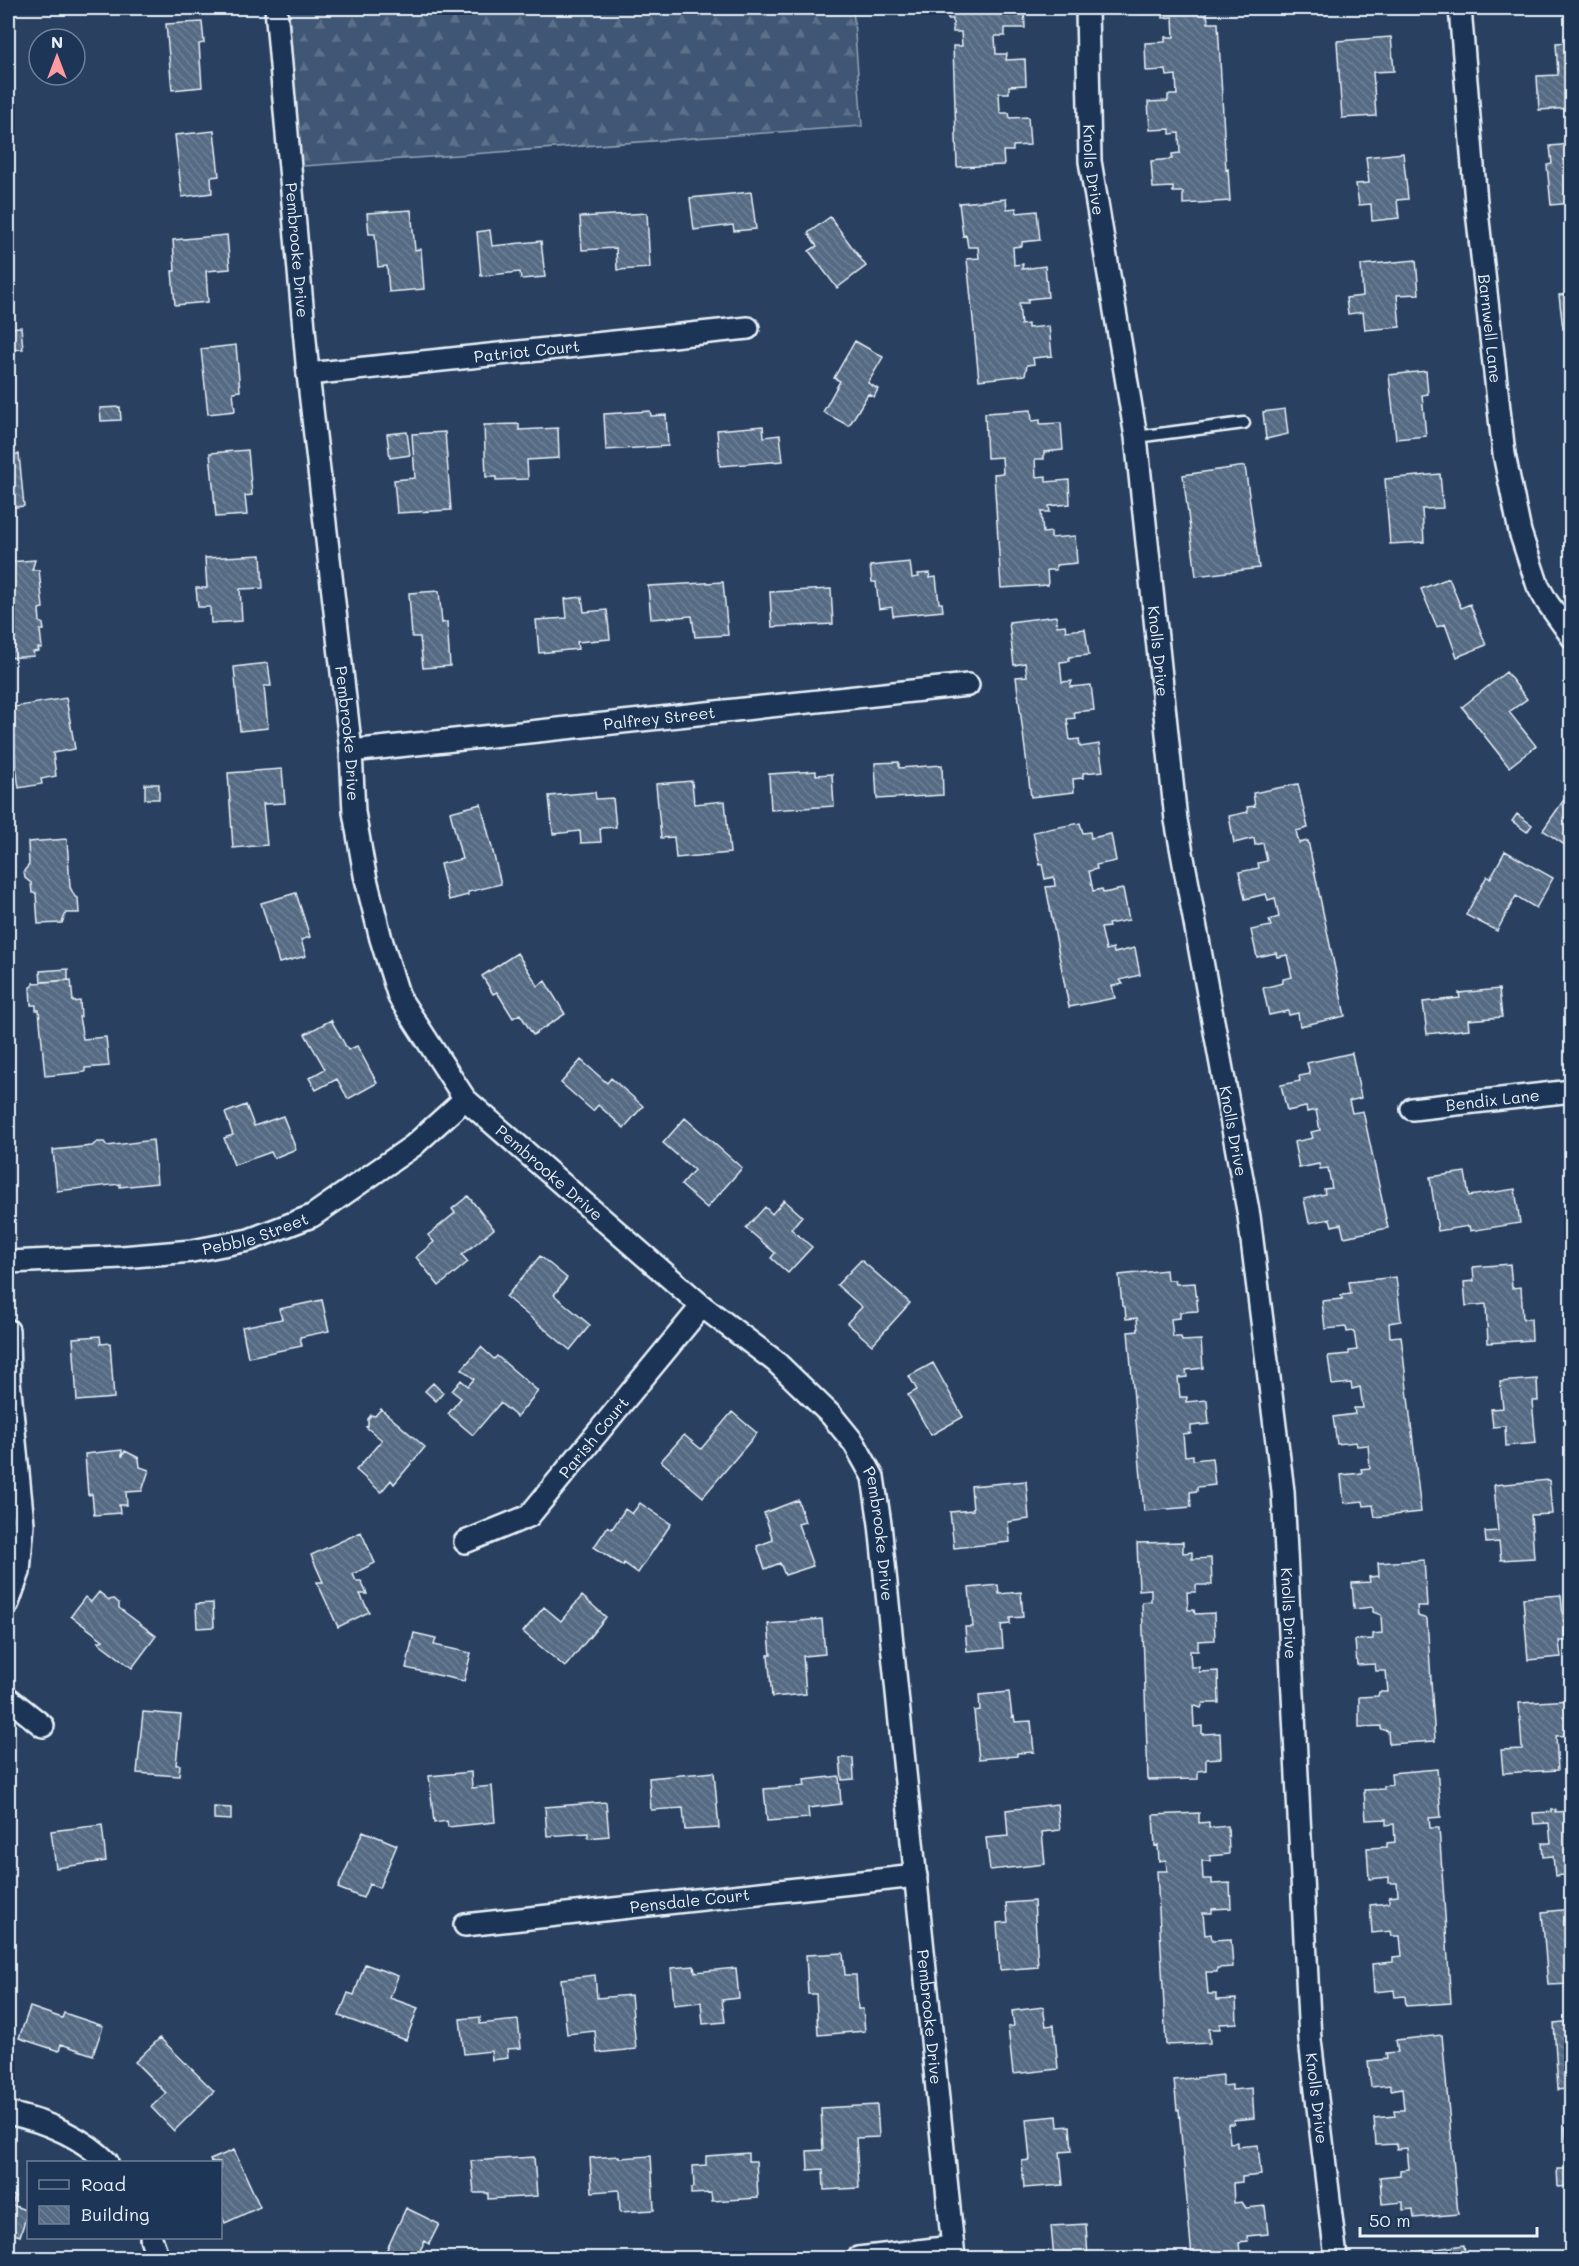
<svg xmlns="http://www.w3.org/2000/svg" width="1579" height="2266" font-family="Mali,sans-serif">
  <defs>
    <pattern id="forest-firs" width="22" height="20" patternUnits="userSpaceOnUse" patternTransform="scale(1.5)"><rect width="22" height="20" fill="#415774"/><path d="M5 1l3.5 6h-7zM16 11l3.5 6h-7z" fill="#5c7089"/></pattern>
    <pattern id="building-back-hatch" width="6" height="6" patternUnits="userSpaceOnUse" patternTransform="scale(1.5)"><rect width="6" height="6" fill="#556a83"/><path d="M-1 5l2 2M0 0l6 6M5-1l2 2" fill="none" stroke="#6d8095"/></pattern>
  </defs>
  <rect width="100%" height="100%" fill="#294061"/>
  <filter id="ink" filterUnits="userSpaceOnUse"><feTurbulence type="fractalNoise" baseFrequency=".0167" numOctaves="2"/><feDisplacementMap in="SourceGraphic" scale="12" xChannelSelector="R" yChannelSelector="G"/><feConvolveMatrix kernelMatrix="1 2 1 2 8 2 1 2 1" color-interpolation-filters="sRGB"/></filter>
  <g filter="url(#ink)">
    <path fill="url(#forest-firs)" stroke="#94a4b6" stroke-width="1.5" d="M274,8h579l9,118 -572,41z"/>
    <path fill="url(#building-back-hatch)" stroke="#e8f1f8" stroke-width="1.5" d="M948,8h76l1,20h-20v8h-10l1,18h11l-1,6 19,-1 1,26 -17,1v7h-10l1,20h9l1,5 18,-1 2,28 -17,1v5h-10l1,14 -47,2 -4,-121h9l-1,-14h-8v-13h-5z
      M1143,8h73l1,2 -10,1 1,12h10l8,147 2,-1 2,32 -47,3v-12h-10v-5l-20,1 -2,-27 21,-2v-5l8,-1 -1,-20 -9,1v-5l-20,1 -2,-28 20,-1v-6h9l-1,-20 -9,1 -1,-6 -20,1 -1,-28 20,-1v-5h9l-1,-20 -10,1v-5l-20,1z
      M202,22l2,21 -5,1 3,43 -30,3 -6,-66z
      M1391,37l3,34 -21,1 3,44 -34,2 -5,-77z
      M1572,42v66l-33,2 -2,-34 21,-1 -2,-32z
      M214,131l5,45 -8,1 1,16 -30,4 -7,-62z
      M1572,144v59l-21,2 -4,-40 5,-1 -2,-18z
      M1403,153l5,46 -11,1 2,18 -27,3 -1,-17 -12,1 -3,-21 13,-1 -3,-26z
      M751,192l5,37 -22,2 -1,-6 -39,5 -4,-32z
      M1006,199l1,10 9,-1 1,5 20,-2 3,29 -18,2v4l-9,1 1,18 9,-1 -1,5 23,-3 3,31 -20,2v4h-9l2,22 7,-1v4l21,-2 3,30 -19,2 1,6 -7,1 -2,10 -46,5 -12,-121 12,-1 -1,-11h-10l-2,-12 -3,1 -4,-33z
      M411,210l4,40 6,-1 3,40 -35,3 -2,-26 -9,1 -3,-33h-6l-2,-21z
      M647,213l3,55 -33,2 -1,-22 -34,2 -2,-33z
      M830,217l36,49 -29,22 -28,-37 8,-5 -9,-13z
      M490,230l2,16 49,-5 4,36 -24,2 -1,-7 -39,4 -4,-44z
      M227,235l3,34 -24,2 2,31 -33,3 -3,-34h3l-2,-31z
      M1416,260l3,34 -22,1 3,32 -35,3 -2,-18 -15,2 -2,-16 17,-2 -2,-31z
      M1572,294v34l-9,1 -4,-34z
      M21,327l2,22 -15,1v-22z
      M855,341l28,16 -15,26 10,6 -4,8 -6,-3 -19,32 -26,-14 17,-31 -6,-3z
      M236,345l4,46 -7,1 2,19 -27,3 -7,-65z
      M1426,371l2,23 -6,1 4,41 -30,3 -7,-64z
      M120,407l1,13 -20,1 -1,-13z
      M1285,409l3,25 -22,5 -3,-27z
      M1031,410l1,11 8,-1v4l21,-1 2,27 -19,2v7h-9l1,18 10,-1v6l23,-2 1,24 -21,2 1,6h-9l2,21 8,-1v6l24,-2 2,27 -21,2v5h-9l1,15 -47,3 -7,-114 9,-1 -1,-16 -15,1 -2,-45z
      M650,411l1,5 15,-1 2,31 -62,4 -2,-36z
      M519,424v6l39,-2 1,30 -32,2 1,19 -32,1v-3h-10l-2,-52z
      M763,426l1,11 16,-2 3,26 -63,5 -3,-36z
      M407,432l3,23 -20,3 -3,-24z
      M445,432l6,78 -54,3 -3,-33 21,-2 -3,-44z
      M8,446h1l1,9 9,-1 5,52 -16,2z
      M248,450l4,45 -7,1 2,19 -31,2 -6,-64z
      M1245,466l14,102 -63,8 -13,-101z
      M1440,474l3,34 -21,1 2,33 -34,2 -5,-65z
      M261,555l2,33 -23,1 2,32 -31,2 -1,-16h-12l-2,-19h11l-2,-30z
      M35,560l-3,10h7l4,38 -4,1 1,13 3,2 1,6h-4l2,18h-4l1,3 -6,1 1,4 -26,2v-96z
      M910,562l2,16 7,-1 -1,-3 12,-1 -1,5 7,-1 3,26h3l1,8 -50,5 -1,-9 -13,2 -3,-27h-4l-2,-16z
      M1449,578l12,30 9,-4 16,41 -29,12 -12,-33 -8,3 -16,-38z
      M723,582l5,53 -33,2 -3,-21 -41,3 -3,-33z
      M831,589l2,35 -61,3 -2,-35z
      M439,591l3,32 5,-1 3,44 -27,2 -3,-31h-8l-3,-44z
      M582,597l2,15 23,-2 3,29 -33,3 1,7 -39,4 -3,-33 31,-2 -2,-19z
      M1056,616l1,10 8,-1 1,6 19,-2 4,26 -20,2v4l-9,1 2,20 10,-1 -2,6 21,-2 3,25 -20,2 1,6 -8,1 3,21 9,-1 1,8 19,-3 4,27 -20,2v5l-10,1 1,13 -43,5 -15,-120 11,-1 -2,-13 -11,2 -5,-43z
      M268,663l3,23h-7l4,42 -28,3 -6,-64z
      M1506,672l21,27 -18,13 27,34 -27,21 -47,-60z
      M66,698l9,51 -22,4 3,23 -15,3 1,5 -23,4 -11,-80z
      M899,762v6l43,-3 1,30 -66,4 -2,-36z
      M282,769l3,34 -22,1 4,41 -34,3 -5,-75z
      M816,771v4l16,-1 2,32 -63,4 -2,-36z
      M692,781l2,23 31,-3 5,52 -54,5 -2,-21 -13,1 -5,-54z
      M1572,781v69l-29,-20 25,-36 -4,-2z
      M145,784h14v15h-14z
      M1298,784l10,44 -12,3 3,12 9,-2 37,175 -45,10 -2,-13 -9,2 -1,-4 -19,4 -6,-27 20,-5v-4l9,-2 -5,-22 -10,2 -1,-4 -19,4 -6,-27 20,-4 -2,-6 10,-3 -4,-19 -7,2 -2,-6 -21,5 -6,-27 20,-4 -1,-5 9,-2 -4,-18 -8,2 -1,-7 -20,5 -5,-27 19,-4 -1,-5 8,-1 -2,-13z
      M595,792l1,7 17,-1 3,29 -16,1 1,14 -20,1 -1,-12 -27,3 -4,-38z
      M481,804l20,80 -33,8v3l-19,5 -9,-36 22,-5 -12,-47z
      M1517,814l15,11 -5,7 -15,-11z
      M1080,823l3,10 7,-1 1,6 20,-4 5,27 -20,4 1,4 -8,2 4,20 9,-2 1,4 20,-4 6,31 -21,4 1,3 -8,1 5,22 7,-2 1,5 21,-5 5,27 -20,5 3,4 -11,2 3,12 -46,9 -23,-120 9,-1 -1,-9 -9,2 -3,-15 -2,1 -7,-33z
      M67,839l3,48 5,10 3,1 1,15h-13l-4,10 -24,1 -2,-31h-4l-1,-10 -6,-5 -1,-7 5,-6 -1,-23z
      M1505,851l48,27 -17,30 -20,-12 -19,35 -31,-16 21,-39 3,3z
      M296,893l14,44 -9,3 5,16 -27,7 -18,-60z
      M517,953l21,33 7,-5 20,33 -32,21 -13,-21 -7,4 -16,-26 -4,2 -11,-18z
      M68,969v11l-27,2 -1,-11z
      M71,980l2,22 7,-1 1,16h-2l4,22 23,-2 3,29 -24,2v4l-40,4 -6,-66h-3v-5h-5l-1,-18 3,-1v-3z
      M1499,989l3,28 -34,3 1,9 -42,5 -4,-32 37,-4 -1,-5z
      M331,1020l17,30 9,-4 20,37 -29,16 -11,-20 -21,11 -7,-12 16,-9 -20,-35z
      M1352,1053l9,45 -12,3 3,12 11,-2 25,117 -44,9 -3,-13 -9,2 -2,-7 -21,4 -5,-24 21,-5 -1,-5 8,-1 -4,-20 -8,1 -1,-5 -20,4 -5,-26 19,-4 -2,-6 9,-2 -4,-20 -9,2 -1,-5 -19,4 -6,-26 19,-4 -1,-5 11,-2 -3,-11z
      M581,1060l26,23 4,-5 32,28 -19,22 -26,-23 -5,6 -32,-28z
      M246,1105l8,21 29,-10 13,33 -22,9 -3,-6 -37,13 -10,-27 9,-3 -8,-22z
      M685,1118l57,50 -35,40 -26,-23 13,-15 -31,-27z
      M153,1140l4,43 -37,4v-3l-63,7 -4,-41 39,-4 5,-4h7l3,4z
      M1465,1172l4,24 46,-7 5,34 -50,8 -1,-5 -31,5 -8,-54z
      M468,1196l26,33 -32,26 6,7 -29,24 -23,-29 18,-15 -6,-7 27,-22 -3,-4z
      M784,1200l18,16 -11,13 21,18 -24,26 -17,-15 4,-5 -29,-25 19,-21 7,7z
      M540,1256l27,22 -13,17 36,30 -20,25 -64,-53z
      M861,1260l49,43 -38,42 -25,-22 15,-16 -25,-22z
      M1510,1264l2,24 9,-1 2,32h8l1,21 -44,3 -2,-39 -20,2 -2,-24 10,-1 -1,-14z
      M1166,1270l1,10h8l1,4 19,-1 3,28 -18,1v6l-9,1 2,18h8l1,4 19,-1 2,28 -17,2 1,7 -9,1 2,19h7l-1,5 21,-2 2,24 -18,2v7l-8,1 2,22 8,-1v5l19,-2 3,27 -18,2v4l-7,1 1,15 -47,4 -16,-179 10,-1 -1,-13 -11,1 -1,-12 -3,-1 -3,-31z
      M1396,1277l5,44 -12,2 1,14 11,-1 20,176 -46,5 -2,-12 -9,1 -1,-5 -19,2 -3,-28 21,-2 -1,-4 9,-1 -2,-23 -11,1 -1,-4 -19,2 -4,-27 22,-3 -1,-6h9l-3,-21 -8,2 -1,-6 -19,2 -4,-29 21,-2v-3l8,-1 -3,-19 -7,1 -1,-5 -21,2 -3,-28 20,-2 -1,-4 10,-1 -2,-12z
      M322,1300l7,31 -29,6 2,9 -54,11 -6,-30 40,-8 -3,-10z
      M100,1336l1,8 9,-1 4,55 -37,3 -4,-63z
      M481,1347l13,12 3,-3 41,35 -21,26 -17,-14 -27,32 -25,-21 13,-16 -9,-7 9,-11 7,6 6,-7 -12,-10z
      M933,1363l30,54 -32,18 -23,-40 9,-5 -8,-14z
      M1537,1379l1,22h-6l4,42 -30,3 -1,-20 -12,1 -2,-18 12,-1 -3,-26z
      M433,1383l10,10 -7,8 -11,-10z
      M381,1409l44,38 -31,37 -3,-4 -10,12 -25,-22 26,-30 -16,-13 2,-1v-7l3,-4 4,1z
      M732,1412l25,21 -54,64 -42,-36 23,-26 17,14z
      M122,1450v7l3,-6 14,7 1,9 9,3 -7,21 -16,1 1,13h-8l1,8 -26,2 -2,-21 -4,1 -3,-41z
      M1549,1480l3,34 -21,1 3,43 -33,2 -2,-18 -13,1 -1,-11 13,-1 -4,-46z
      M1026,1481l3,38 -21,3 2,20 -56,6 -4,-36 23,-2 -2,-24z
      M798,1500l7,22 -7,2 15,42 -28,9 -5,-12 -15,6 -8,-23 16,-6 -9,-27z
      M640,1503l31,21 -33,49 -14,-10 -1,3 -29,-19 14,-21 4,3 13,-20 7,5z
      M361,1532l14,31 -22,11 3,7h5l6,13h-7l9,18 -31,15 -21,-45h6l-12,-27z
      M1183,1542v11l9,-1v7l19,-1 1,27h-16v7h-9l1,18h6l1,4 19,-1 1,27 -17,1v10h-8l1,16h8v5l19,-1 1,32h-16l-2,5 -8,-3 1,22 8,-1v8l18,-1 1,25 -15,1v11l-8,1v8l-50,1 -6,-178 9,-1v-12l-12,1 -2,-47z
      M1424,1560l3,46h-10l1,10 9,3 8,122 -46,3 -1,-13 -7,-2v-3l-22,1v-30l19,-1 1,-4h9l-2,-21h-10l-1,-7 -18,1 -2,-25 18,-1v-5l9,-1 -1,-18 -8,-3v-5l-19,2 -2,-26 18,-1 -1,-5 10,-1 -1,-13z
      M998,1585l1,9 22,-2 2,25 -13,1v6l-9,1 2,23 -36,3 -2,-24h8l-4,-39z
      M99,1592l10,8 5,-1 5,4v5l37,28 -24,32 -34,-26 5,-2 -32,-24 14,-19 6,5z
      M1561,1595l4,46h-6l2,16 -33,3 -5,-62z
      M582,1596l24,21 -41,50 -42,-35 21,-25 17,14z
      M213,1603l1,24 -17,1 -1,-24z
      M822,1619l3,35 -22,2 3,38 -34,3 -4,-42h3l-3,-31z
      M414,1633l22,5 -2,7 37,8 -7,28 -58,-13z
      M1009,1692l3,25 2,-1 1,6 16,-1 3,31 -17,1v3l-38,3 -5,-48 6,-1 -1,-15z
      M1572,1700v35l-16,1 2,34 -55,3 -2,-23 21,-1 -3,-46z
      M143,1712l38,3 -5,50h4l-1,11 -42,-3z
      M840,1758h13l1,21 -12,1z
      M1437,1769l4,48 -12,1 1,10h9l12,175 -45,3 -1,-10 -10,1 -1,-7 -20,2 -2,-28 21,-2v-5l9,-1 -2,-20h-8l-1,-5 -19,2 -2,-28 19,-2v-6l9,-1 -1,-13h-8v-6l-20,2 -2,-31 20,-1v-4l8,-1 -1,-18 -8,1v-6l-20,1 -2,-30 20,-1v-3l8,-1 -1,-12z
      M471,1772l1,16 20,-2 3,36 -47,5 -1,-6 -13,2 -5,-47z
      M714,1772l5,56 -34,2 -2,-22 -32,2 -2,-32z
      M839,1776l2,28 -33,4 1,10 -42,3 -3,-32 41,-3 -1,-6z
      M606,1802l3,34 -21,2v-5l-41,3 -2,-29z
      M1057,1804l3,26 -18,2 3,32 -55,6 -4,-32 22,-2 -2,-26z
      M214,1807l17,1v12l-17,-1z
      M1551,1810h5l-1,2 17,-1v63l-17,2 -2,-20 -10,1 -1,-14h9l-2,-20 -15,1 -1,-11 18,-1z
      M1199,1813v10l10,-1v6l19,-2 1,28 -19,2v5h-8l1,18h9v5l18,-1 1,25 -19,1v4h-9l2,22 6,-1 1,6 19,-1 2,28 -16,1v4h-11l2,22h8v6l20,-1 1,24 -17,1v5h-11l1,14 -44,2 -9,-174h10l-1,-11 -7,1 -1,-16 -3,1 -2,-31z
      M102,1825l4,36 -50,7 -5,-37z
      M363,1831l34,14 -18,43 -10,-4 -6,14 -25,-10z
      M1034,1901l4,66 -38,3 -3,-47 11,-1 -2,-19z
      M1572,1909v75l-24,1 -6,-73z
      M843,1953l2,22h11l2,34h5l2,22 -47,4 -2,-41h-8l-2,-39z
      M365,1964l33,12 -8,22 28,10 -12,32 -67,-24 9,-23 6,2z
      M694,1966l1,6 41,-4 3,30 -17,2 3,22 -22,2 -2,-22 -27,3 -3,-37z
      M595,1975l2,23 34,-3 5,54 -39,4 -2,-22 -28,3 -6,-55z
      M30,2007l32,11 2,-5 39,13 -10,29 -32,-11 -2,7 -40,-13z
      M1043,2007l3,19 8,-1 4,44 -45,5 -5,-47 6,-1 -2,-15z
      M480,2017v7l38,-4 3,28 -14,1 1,9 -16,2 -1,-9 -27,3 -4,-35z
      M1572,2021v67l-14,2 -4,-67z
      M1442,2035l16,179 -44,4 -1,-9 -10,1v-8l-21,2 -2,-27 20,-2v-5l9,-1 -2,-21 -10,1 -1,-5 -20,1 -2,-27 21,-2 -1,-6h10l-2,-22 -11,2v-5l-20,2 -3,-26 19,-2 -1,-6 12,-1 -2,-12z
      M160,2038l54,53 -40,40 -23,-24 15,-14 -31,-31z
      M1223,2075v11l9,-1v5l20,-2 2,30 -21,2 1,4h-6l2,19 7,-1v5l21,-2 3,30 -19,2v5l-9,1 1,20 8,-1 4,6 19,-2 3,28 -21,2 1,6 -9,1 1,10 -48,5 -13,-148h-2l-3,-30z
      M877,2105l2,32 -23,1 3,50 -35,2 -1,-21 -15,1 -1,-19 16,-1 -2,-42z
      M1057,2116l1,11 12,-1 2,25 -12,1 3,33 -39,3 -2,-27 8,-1 -4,-41z
      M1572,2126v74h-2l-1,-14 -11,1 -1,-18h9l-1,-10 3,-1 -3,-31z
      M234,2150l26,57 -35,16 -5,-11v-50h-9l-1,-2z
      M748,2153v8h8l2,37 -46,3 -1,-8 -20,1v-6l3,-1 -1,-21 13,-1v-9z
      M619,2156v2l32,-2 3,54 -34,2 -1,-22 -27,2 -2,-34z
      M534,2157l3,39 -49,3v-6h-14l-3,-32z
      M8,2194l7,2 -3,9 16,6 -8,25 -12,-4z
      M406,2208l33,16 -10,20 -4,-3 -9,17h-33z
      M1086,2224l2,34h-34l-3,-32z
      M1464,2245l2,13h-47l-1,-6z"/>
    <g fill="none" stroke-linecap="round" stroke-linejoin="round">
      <defs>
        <path id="service" d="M1136,437l108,-14"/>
        <g id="minor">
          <path id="s1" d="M276,8l32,366 43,377 3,61 11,63 16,64 18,58 66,102 237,207 73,55 57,55 22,27 19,34 7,47 74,734"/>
          <path id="s2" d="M1087,8l3,153 46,276 40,383 73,396 34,275 27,549 26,218"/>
          <path id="s3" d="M1460,8l16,194 28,252 16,78 18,54 9,16 25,35"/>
          <path id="s4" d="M308,374l440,-46"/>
          <path id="s5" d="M351,751l617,-66"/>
          <path id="s6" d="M1412,1109l160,-18"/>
          <path id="s7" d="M8,1262l114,-5 70,-6 57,-11 63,-24 101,-70 52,-47"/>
          <path d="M8,1330l1,50 14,144 -4,48 -11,31"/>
          <path id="s8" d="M465,1542l64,-26 173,-210"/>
          <path d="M8,1698l35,28"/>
          <path id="s9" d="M465,1925l451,-49"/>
          <path d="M8,2113c36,8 72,22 99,49"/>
          <path d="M151,2238l7,20"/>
          <path d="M858,2258l94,-11"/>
        </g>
      </defs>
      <use href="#service" stroke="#e8f1f8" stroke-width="15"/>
      <use href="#minor" stroke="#e8f1f8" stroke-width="26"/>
      <use href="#service" stroke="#1d3557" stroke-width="10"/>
      <use href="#minor" stroke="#1d3557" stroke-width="21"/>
    </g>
  </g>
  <g text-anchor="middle" stroke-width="4.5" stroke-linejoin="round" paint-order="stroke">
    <g font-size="16" fill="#e8f1f8" stroke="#1d3557">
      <text dy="6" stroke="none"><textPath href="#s2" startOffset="162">Knolls Drive</textPath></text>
      <text dy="6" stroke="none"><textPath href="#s1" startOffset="243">Pembrooke Drive</textPath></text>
      <text dy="6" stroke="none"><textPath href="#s3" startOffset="322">Barnwell Lane</textPath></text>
      <text dy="6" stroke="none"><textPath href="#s4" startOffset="220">Patriot Court</textPath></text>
      <text dy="6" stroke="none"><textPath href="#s2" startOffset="648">Knolls Drive</textPath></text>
      <text dy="6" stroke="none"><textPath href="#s5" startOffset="310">Palfrey Street</textPath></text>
      <text dy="6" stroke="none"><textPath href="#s1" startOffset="729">Pembrooke Drive</textPath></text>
      <text dy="6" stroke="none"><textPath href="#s6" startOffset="81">Bendix Lane</textPath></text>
      <text dy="6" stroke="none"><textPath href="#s2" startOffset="1134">Knolls Drive</textPath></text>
      <text dy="6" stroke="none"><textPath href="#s1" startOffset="1232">Pembrooke Drive</textPath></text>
      <text dy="6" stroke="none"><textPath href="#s7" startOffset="250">Pebble Street</textPath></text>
      <text dy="6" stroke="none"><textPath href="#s8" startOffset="171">Parish Court</textPath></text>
      <text dy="6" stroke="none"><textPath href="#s1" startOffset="1736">Pembrooke Drive</textPath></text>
      <text dy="6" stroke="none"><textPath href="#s2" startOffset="1620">Knolls Drive</textPath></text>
      <text dy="6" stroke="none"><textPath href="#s9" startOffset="226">Pensdale Court</textPath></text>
      <text dy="6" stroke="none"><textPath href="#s1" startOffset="2222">Pembrooke Drive</textPath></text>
      <text dy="6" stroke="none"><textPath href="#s2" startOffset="2106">Knolls Drive</textPath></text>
    </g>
  </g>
  <rect width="1579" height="2266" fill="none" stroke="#1d3557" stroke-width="30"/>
  <rect x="15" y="15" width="1549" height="2236" fill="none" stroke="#e8f1f8" stroke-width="2" filter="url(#ink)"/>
  <rect x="27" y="2161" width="195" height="78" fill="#1d3557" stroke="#6e8097" stroke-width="1.5"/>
  <rect x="39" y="2180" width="30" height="9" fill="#1d3557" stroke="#6e8097" stroke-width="1.5"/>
  <text x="81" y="2191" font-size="18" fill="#e8f1f8">Road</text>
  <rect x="39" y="2206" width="30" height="18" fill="url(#building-back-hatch)" stroke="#6e8097" stroke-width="1.5"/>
  <text x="81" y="2221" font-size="18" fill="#e8f1f8">Building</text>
  <g transform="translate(57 57)"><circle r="28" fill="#1d3557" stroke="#6e8097" stroke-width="1.5"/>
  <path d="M0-4.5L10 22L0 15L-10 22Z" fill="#ff9aa2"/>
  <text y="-9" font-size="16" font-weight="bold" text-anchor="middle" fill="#e8f1f8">N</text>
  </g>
  <path d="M1360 2227v9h177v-9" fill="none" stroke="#e8f1f8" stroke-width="3"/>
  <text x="1369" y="2227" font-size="18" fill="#e8f1f8" stroke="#1d3557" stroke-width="4.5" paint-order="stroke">50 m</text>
</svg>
